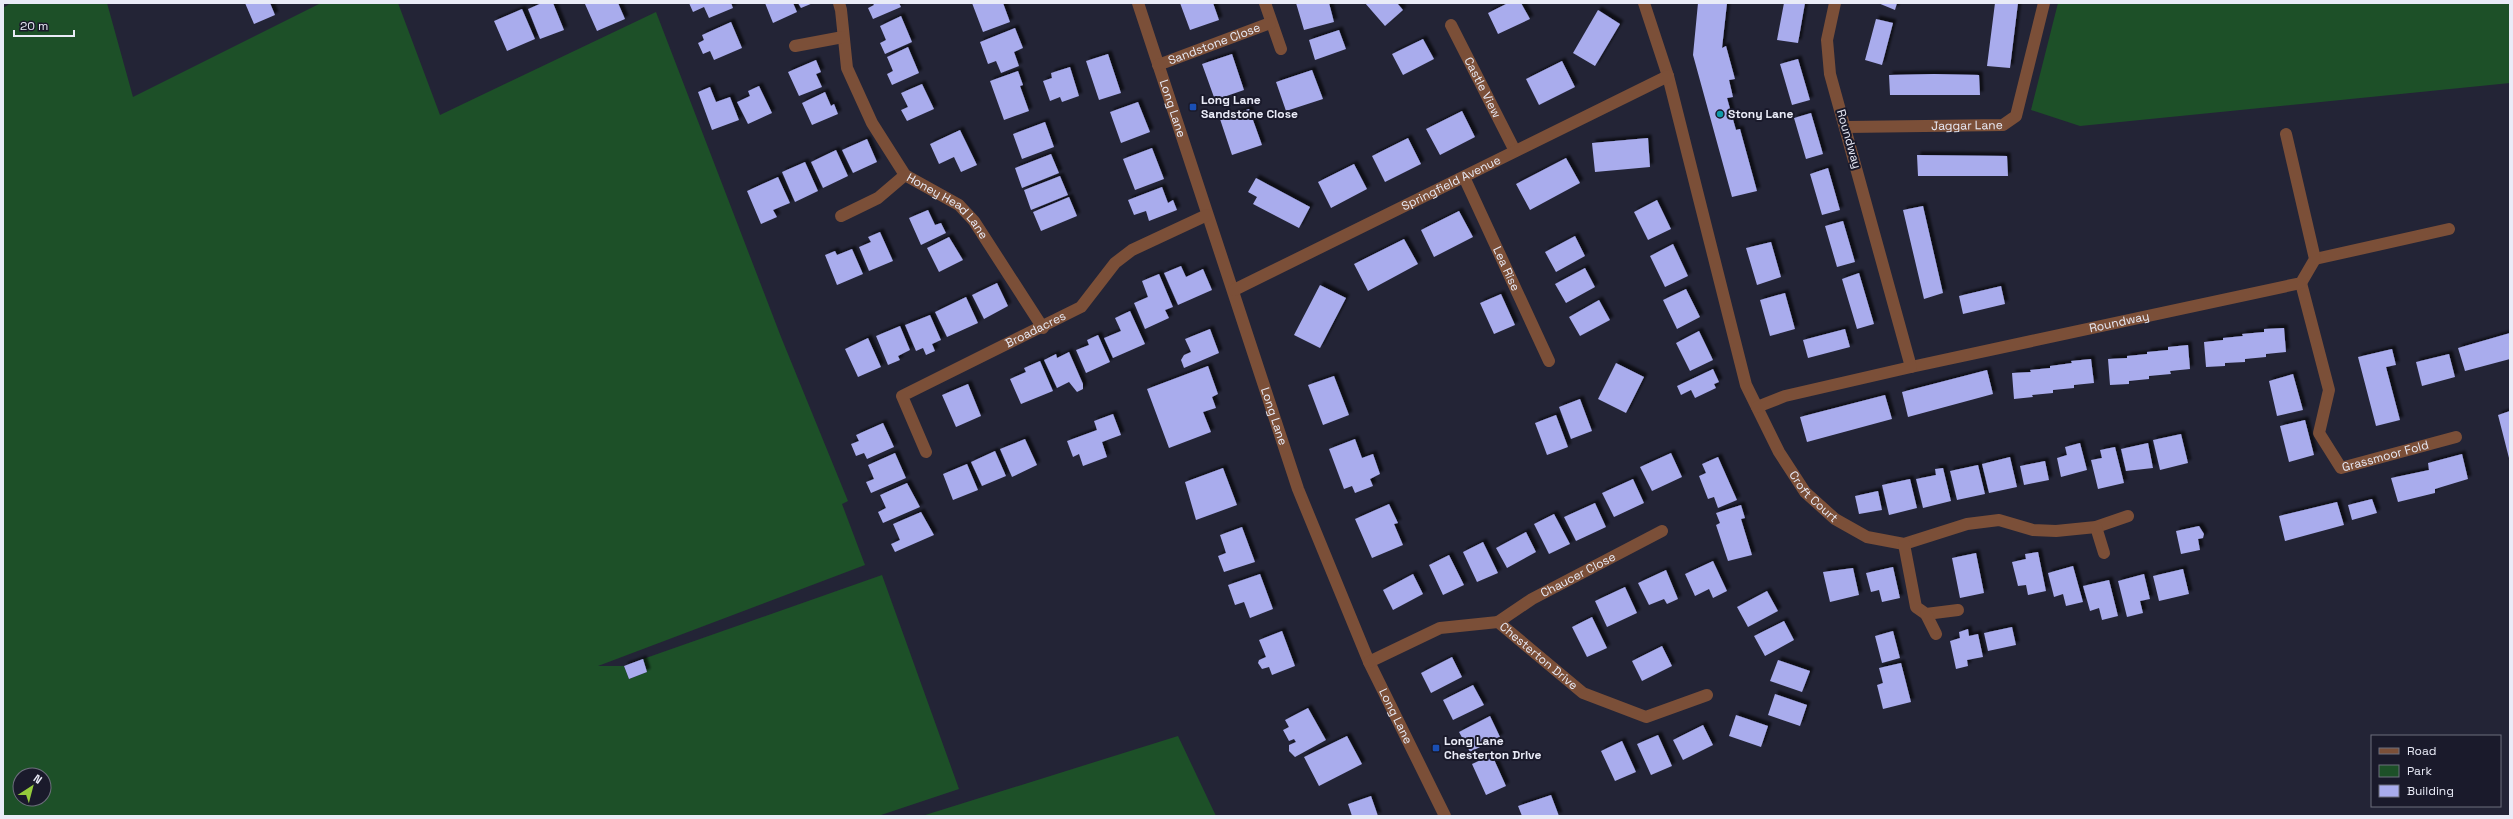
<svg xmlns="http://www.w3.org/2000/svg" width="2513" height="819" font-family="'Space Grotesk',sans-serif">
  <defs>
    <filter id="shadow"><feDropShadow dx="3.5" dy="-3.5" stdDeviation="1" flood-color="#0009"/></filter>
  </defs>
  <rect width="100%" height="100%" fill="#232436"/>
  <path fill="#1d5028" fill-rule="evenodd" d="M11,3h96l26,94 188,-94h77l42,112 216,-103 125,325 67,164 -6,3 23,61 -267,101h26l5,13 18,-7 -4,-13 239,-84 77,214 -81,27h-875v-808zM20,775h24v24h-24z
    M2058,3h452v80l-430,43 -49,-16z
    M1178,736l38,80h-294z"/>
  <path fill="#a9aced" filter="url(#shadow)" d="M245,3h25l5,12 -21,9z
    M542,3h11l11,27 -24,9 -12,-30z
    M618,3l7,16 -28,12 -12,-27z
    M689,3h42l2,5 -24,10 -5,-11 -11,5z
    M765,3h28l4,9 -24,11z
    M798,3h15l-12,5z
    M873,3h26l2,4 -28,12 -5,-11 6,-3z
    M972,3h31l7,19 -27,10z
    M1180,3h33l6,17 -29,10z
    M1296,3h33l5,19 -30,8z
    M1365,3h32l6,7 -18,16z
    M1508,3h13l9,16 -32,15 -10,-21z
    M1698,3h29l-5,45 4,-2 9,33 -6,1 4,17 -6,1 9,32 4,-1 17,62 -25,6 -39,-142z
    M1784,3h21l-7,40 -21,-3z
    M1878,3h19l-2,7z
    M1995,3h23l-8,65 -23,-2z
    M522,9l13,30 -28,12 -13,-30z
    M1598,10l22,14 -25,42 -22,-13z
    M901,16l11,26 -27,12 -5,-11 6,-3 -6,-14z
    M1876,19l17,4 -11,42 -17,-5z
    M731,22l11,26 -28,12 -4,-9 -7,3 -5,-11 6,-3 -2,-5z
    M1015,28l8,20 -9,4 5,14 -18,7 -5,-12 -8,3 -8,-22z
    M1339,30l7,19 -31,11 -6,-20z
    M1423,39l11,20 -31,16 -11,-21z
    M908,47l11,26 -27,12 -5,-11 6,-3 -6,-14z
    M1108,54l13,39 -22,7 -13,-39z
    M1232,54l12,36 -29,10 -13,-36z
    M1798,59l12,41 -18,5 -12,-41z
    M816,60l5,12 -5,2 6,13 -23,9 -11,-24z
    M1562,61l13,26 -36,18 -13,-26z
    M1070,67l9,29 -17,6 -2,-5 -10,4 -7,-20 9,-3 -1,-5z
    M1312,70l11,29 -37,12 -10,-29z
    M1018,71l5,14 -3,1 9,25 -25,9 -14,-39z
    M1934,74l45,1 1,20h-90l-1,-20z
    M922,84l12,25 -27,12 -6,-11 7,-3 -7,-14z
    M759,86l13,27 -24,11 -11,-22 13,-6 -2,-5z
    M710,87l6,15 14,-5 9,23 -27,10 -14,-38z
    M825,92l6,14 3,-2 4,10 -26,11 -10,-22z
    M1138,102l12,30 -29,11 -11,-31z
    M1249,109l13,36 -30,10 -12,-36z
    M1462,111l13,26 -35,18 -14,-26z
    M1811,113l12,41 -17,5 -12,-41z
    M1045,122l9,25 -32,12 -9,-25z
    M960,130l17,35 -16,7 -7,-15 -15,7 -9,-20z
    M1408,138l13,26 -36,18 -13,-26z
    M1648,138l2,29 -55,5 -3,-29z
    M867,139l10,23 -24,11 -11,-23z
    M1152,148l12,31 -29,11 -12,-31z
    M836,150l12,26 -25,12 -12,-26z
    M1051,154l8,19 -37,15 -7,-20z
    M1917,155l90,1 1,20h-90z
    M1566,158l14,25 -50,27 -14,-26z
    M805,162l13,29 -23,11 -13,-30z
    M1354,164l13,25 -36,19 -13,-26z
    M1828,168l12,42 -18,5 -12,-41z
    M1060,176l8,19 -37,15 -7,-20z
    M778,177l12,26 -17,7 4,7 -16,7 -14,-33z
    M1256,178l54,29 -11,21 -46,-24 4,-7 -9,-5z
    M1162,187l6,16 5,-3 4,10 -28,11 -3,-10 -12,4 -6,-15z
    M1069,197l8,19 -36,15 -8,-19z
    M1657,200l14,29 -23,11 -14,-28z
    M1923,206l20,87 -19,6 -21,-89z
    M928,210l7,15 6,-2 5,10 -25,12 -12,-27z
    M1459,211l14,26 -39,20 -13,-27z
    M1843,221l12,41 -18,5 -12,-41z
    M880,232l13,29 -24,10 -10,-24 12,-5 -3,-5z
    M1575,236l10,20 -29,16 -11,-20z
    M949,237l14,23 -24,12 -12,-24z
    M1404,239l14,25 -50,27 -14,-27z
    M1771,242l10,35 -24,8 -11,-37z
    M1673,244l15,32 -23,11 -15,-31z
    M852,249l11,25 -26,11 -12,-30 10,-4 2,4z
    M1181,266l5,11 17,-8 9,21 -34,15 -14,-32z
    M1585,268l10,19 -29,16 -11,-19z
    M1859,273l15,51 -17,5 -15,-50z
    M1159,274l14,33 -8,3 4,8 -24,11 -11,-26 14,-6 -6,-16z
    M997,283l11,23 -24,13 -12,-24z
    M1320,285l26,13 -26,50 -26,-13z
    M2001,286l4,18 -42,10 -4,-18z
    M1686,289l14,28 -23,12 -14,-29z
    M1785,293l10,36 -25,7 -10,-36z
    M1501,294l14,31 -21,9 -14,-31z
    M966,297l12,26 -31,14 -12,-25z
    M1599,300l11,20 -30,16 -11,-19z
    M1130,311l15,33 -32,14 -9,-20 17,-7 -6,-13z
    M930,315l11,25 -9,4 3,7 -9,4 -3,-7 -7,3 -11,-26z
    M900,326l10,24 -12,6 2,4 -12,5 -12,-29z
    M2284,328l2,24 -20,2v3l-21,2v3l-20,1v3l-19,1 -2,-25 19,-2v-2l20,-2 -1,-2 22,-2v-3z
    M1210,329l9,24 -35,15 -3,-8 3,-5 7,-3 -6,-13z
    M1845,329l5,18 -42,11 -5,-18z
    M1699,331l14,29 -23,11 -14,-28z
    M2510,333v26l-45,12 -7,-23z
    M1098,335l12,27 -24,11 -10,-23 13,-5 -2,-5z
    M868,338l13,29 -23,10 -13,-28z
    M2188,345l2,24 -20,2 1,3 -22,2v3l-20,2v3l-19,1 -2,-26 19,-1v-2l20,-2v-2l21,-2v-3z
    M2392,349l4,16 -10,2 14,53 -24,6 -18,-69z
    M1069,352l14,32v5l-6,3 -8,-10 -12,6 -13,-28 12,-6 1,4z
    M2449,354l6,23 -33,9 -6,-24z
    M2091,359l3,24 -20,2v3l-21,2v3l-21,2 1,2 -19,2 -2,-26 19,-1 -1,-2 20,-2v-2l22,-3 -1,-2z
    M1040,361l13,30 -32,13 -11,-25 16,-7 -2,-4z
    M1616,363l28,14 -18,36 -28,-14z
    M1208,366l10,28 -6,3 4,11 -13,4 8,20 -42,16 -22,-59z
    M1713,369l6,13 -5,2 2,4 -21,10 -4,-8 -10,5 -4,-9z
    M1987,370l6,24 -85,23 -6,-25z
    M2293,374l10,36 -26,6 -8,-35z
    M1334,376l15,39 -26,10 -15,-40z
    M968,384l13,32 -25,11 -14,-32z
    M1885,395l7,24 -85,23 -7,-25z
    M1580,399l12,32 -21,8 -12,-32z
    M2510,411v47h-1l-11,-43z
    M1113,414l8,21 -19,7 5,15 -24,9 -4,-12 -6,3 -6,-16 30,-11 -3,-9z
    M1556,415l12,32 -21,8 -12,-32z
    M2305,420l9,35 -25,7 -9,-36z
    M883,423l11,24 -27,12 -3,-6 -8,3 -5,-12 8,-3 -3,-6z
    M2181,434l7,29 -28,7 -7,-30z
    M1025,439l12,26 -25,12 -12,-28z
    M1355,439l7,19 11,-4 7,20 -10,5 3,7 -18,7 -3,-7 -8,3 -15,-40z
    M2080,443l7,27 -26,7 -4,-19 10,-3 -2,-8z
    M2148,443l5,25 -27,3 -5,-22z
    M2115,447l9,36 -26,6 -7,-29 11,-2 -2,-8z
    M995,451l11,25 -24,10 -11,-24z
    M895,453l11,25 -35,15 -5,-11 8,-3 -6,-14z
    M1671,453l11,24 -30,14 -12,-24z
    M2462,454l6,25 -33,10v4l-37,9 -7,-24 38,-8 -1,-7z
    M1718,457l19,43 -19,8 -4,-11 -6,2 -9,-23 7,-3 -4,-9z
    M2010,457l7,30 -28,6 -7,-29z
    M2045,461l4,19 -25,5 -4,-19z
    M967,464l11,26 -25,10 -10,-26z
    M1978,465l7,29 -28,6 -7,-29z
    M1223,468l14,37 -41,15 -11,-38z
    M1943,468l8,33 -28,7 -7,-29 20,-4 -1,-6z
    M1633,479l11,24 -30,14 -12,-24z
    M1910,479l7,29 -28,7 -7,-30z
    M907,483l13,24 -37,16 -5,-11 8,-4 -6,-13z
    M1878,491l4,19 -23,4 -4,-18z
    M2372,499l5,14 -25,7 -4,-15z
    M2337,502l7,23 -59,16 -6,-25z
    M1595,503l11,24 -30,14 -12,-24z
    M1389,504l9,19 -4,1 9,21 -31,13 -17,-39z
    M1741,505l4,13 -4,1 11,36 -24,6 -12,-36 4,-2 -4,-10z
    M921,512l13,23 -39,17 -4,-8 9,-4 -7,-16z
    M1554,514l16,30 -21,10 -15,-30z
    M2199,526l5,8 -1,4 -5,1 2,11 -19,4 -5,-23z
    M1242,527l13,35 -31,10 -6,-16 8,-3 -6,-18z
    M1526,532l10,20 -29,16 -11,-20z
    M1483,542l15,31 -21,9 -14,-30z
    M2038,552l8,39 -18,4 -2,-10 -8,1 -6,-24 14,-3 -1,-5z
    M1976,553l8,40 -24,5 -8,-40z
    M1449,555l15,30 -21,10 -14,-30z
    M1713,561l14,30 -14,7 -4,-9 -14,7 -10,-22z
    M2073,566l10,36 -17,4 -3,-12 -9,3 -6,-24z
    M1893,567l7,31 -18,4 -3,-12 -8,2 -5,-19z
    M1853,568l6,27 -29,7 -7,-30z
    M2183,569l6,25 -30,7 -6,-25z
    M1666,570l12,29 -11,5 -3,-5 -15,6 -11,-22z
    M1260,574l13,35 -23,9 -6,-16 -9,3 -7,-20z
    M1413,574l10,20 -30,16 -10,-20z
    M2144,574l6,25 -10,2 3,12 -16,4 -9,-36z
    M2109,580l9,36 -16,4 -3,-12 -9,3 -7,-25z
    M1625,587l12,26 -30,14 -12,-26z
    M1767,591l11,20 -30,16 -11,-20z
    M1592,617l15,31 -20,9 -15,-30z
    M1784,621l10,19 -29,16 -11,-20z
    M2012,627l4,18 -28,6 -4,-18z
    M1968,629l1,7 9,-2 5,23 -16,3 1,6 -12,3 -6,-28 10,-3 -1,-6z
    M1282,631l13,35 -23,9 -3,-8 -7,2 -4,-6 1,-3 7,-3 -7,-17z
    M1893,631l7,27 -18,5 -7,-27z
    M1662,646l10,20 -30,15 -10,-20z
    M1452,657l10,20 -31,16 -10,-20z
    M643,659l4,13 -18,7 -5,-13z
    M1778,660l32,11 -8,21 -32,-11z
    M1901,663l10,39 -28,7 -6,-24 6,-2 -4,-15z
    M1473,685l11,20 -31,15 -10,-20z
    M1775,694l32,11 -7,21 -32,-11z
    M1308,708l18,32 -31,17 -6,-6v-6l7,-3 -2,-3 -5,2 -6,-11 6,-3 -4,-7z
    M1736,715l32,11 -7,21 -32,-11z
    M1490,716l10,21 -30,15 -11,-20z
    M1703,725l10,20 -30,15 -10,-20z
    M1658,735l14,31 -21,9 -14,-31z
    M1347,736l15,28 -43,22 -15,-29z
    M1622,741l14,31 -21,9 -14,-30z
    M1492,755l14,31 -20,9 -14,-31z
    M1551,795l8,21h-37l-4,-10z
    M1371,796l7,20h-26l-4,-12z"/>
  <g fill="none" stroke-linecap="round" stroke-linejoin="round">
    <g stroke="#7b4f38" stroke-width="12">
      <path id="s1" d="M839,3l2,7 6,58 25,55 33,52 54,30 15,16 69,107"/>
      <path id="s2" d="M1138,3l160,486 71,173 76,154"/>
      <path d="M1265,3l16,46"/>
      <path id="s3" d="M1644,3l24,73 78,309 33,67 26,40 30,27 32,18 37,7 63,-20 32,-4 34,10 23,1 40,-4 32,-11"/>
      <path id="s4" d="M1451,25l64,126"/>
      <path d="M795,46l48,-9"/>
      <path id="s5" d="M1158,65l112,-42"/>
      <path id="s6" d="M1846,127l157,-2 13,-9 28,-113"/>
      <path id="s7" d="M1464,177l85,184"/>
      <path d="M841,216l37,-18 27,-23"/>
      <path d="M2315,259l134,-30"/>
      <path id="s8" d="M2301,283l28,107 -10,43 22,35 115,-31"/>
      <path id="s9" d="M1234,290l434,-214"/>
      <path id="s10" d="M1911,367l390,-84 14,-24 -29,-125"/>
      <path d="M1757,407l28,-11 126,-29 -81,-293 -3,-34 8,-37"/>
      <path id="s11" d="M926,452l-24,-56 179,-89 34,-44 17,-13 75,-35"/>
      <path d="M2096,527l8,26"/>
      <path d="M1904,544l12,63 10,7 32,-4"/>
      <path d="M1926,614l10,20"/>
      <path id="s12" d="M1498,622l34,-23 130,-68"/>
      <path id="s13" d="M1369,662l71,-34 58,-6 85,71 63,24 61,-22"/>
    </g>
  </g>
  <g fill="#1a4fb4" stroke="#1a1a2b" stroke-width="1.5">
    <rect x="1189" y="103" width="8" height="8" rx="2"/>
    <rect x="1432" y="744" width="8" height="8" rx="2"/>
  </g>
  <circle fill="#0f9aa8" stroke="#1a1a2b" stroke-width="1.5" cx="1720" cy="114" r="4"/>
  <g text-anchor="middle" stroke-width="4" stroke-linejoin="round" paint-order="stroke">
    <g font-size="12" fill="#e9ebf7" stroke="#1a1a2b">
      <text dy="4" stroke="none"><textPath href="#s5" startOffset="60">Sandstone Close</textPath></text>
      <text dy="4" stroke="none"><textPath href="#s4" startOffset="70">Castle View</textPath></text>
      <text dy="4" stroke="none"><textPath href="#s2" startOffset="111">Long Lane</textPath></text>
      <text dy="4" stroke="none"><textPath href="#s6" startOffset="121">Jaggar Lane</textPath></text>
      <text transform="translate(1849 139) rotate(74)" y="4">Roundway</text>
      <text dy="4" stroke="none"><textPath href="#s9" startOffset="242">Springfield Avenue</textPath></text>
      <text dy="4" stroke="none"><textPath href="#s1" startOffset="241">Honey Head Lane</textPath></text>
      <text dy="4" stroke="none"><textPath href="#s7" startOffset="101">Lea Rise</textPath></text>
      <text dy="4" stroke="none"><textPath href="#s10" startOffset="213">Roundway</textPath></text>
      <text dy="4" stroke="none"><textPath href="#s11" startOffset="210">Broadacres</textPath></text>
      <text dy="4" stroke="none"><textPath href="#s2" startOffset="435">Long Lane</textPath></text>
      <text dy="4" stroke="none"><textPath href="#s8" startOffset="242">Grassmoor Fold</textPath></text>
      <text dy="4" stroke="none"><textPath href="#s3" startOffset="527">Croft Court</textPath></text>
      <text dy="4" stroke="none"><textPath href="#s12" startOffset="93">Chaucer Close</textPath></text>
      <text dy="4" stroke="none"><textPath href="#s13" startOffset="190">Chesterton Drive</textPath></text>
      <text dy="4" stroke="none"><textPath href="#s2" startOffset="759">Long Lane</textPath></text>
    </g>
    <g font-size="12" font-weight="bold" fill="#e9ebf7" stroke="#1a1a2b" text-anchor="start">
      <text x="1201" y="104">Long Lane<tspan x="1201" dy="14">Sandstone Close</tspan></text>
      <text x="1728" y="118">Stony Lane</text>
      <text x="1444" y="745">Long Lane<tspan x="1444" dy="14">Chesterton Drive</tspan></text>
    </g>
  </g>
  <rect width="2513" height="819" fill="none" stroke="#e9ebf7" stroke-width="8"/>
  <rect x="2371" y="735" width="130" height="72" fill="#1a1a2b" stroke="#6d6e7d"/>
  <rect x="2379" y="748" width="20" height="6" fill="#7b4f38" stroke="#6d6e7d"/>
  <text x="2407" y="755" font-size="12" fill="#e9ebf7">Road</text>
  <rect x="2379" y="765" width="20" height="12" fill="#1d5028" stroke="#6d6e7d"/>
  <text x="2407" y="775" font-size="12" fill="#e9ebf7">Park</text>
  <rect x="2379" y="785" width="20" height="12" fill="#a9aced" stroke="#6d6e7d"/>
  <text x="2407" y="795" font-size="12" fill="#e9ebf7">Building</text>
  <g transform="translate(32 787) rotate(36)"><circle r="19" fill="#1a1a2b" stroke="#6d6e7d"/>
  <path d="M0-3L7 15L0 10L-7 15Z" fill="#95cc3b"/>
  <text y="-6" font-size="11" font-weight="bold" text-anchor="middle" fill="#e9ebf7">N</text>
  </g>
  <path d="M14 30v6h60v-6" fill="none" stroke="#e9ebf7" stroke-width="2"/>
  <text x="20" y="30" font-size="12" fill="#e9ebf7" stroke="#1a1a2b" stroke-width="3" paint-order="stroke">20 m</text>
</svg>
